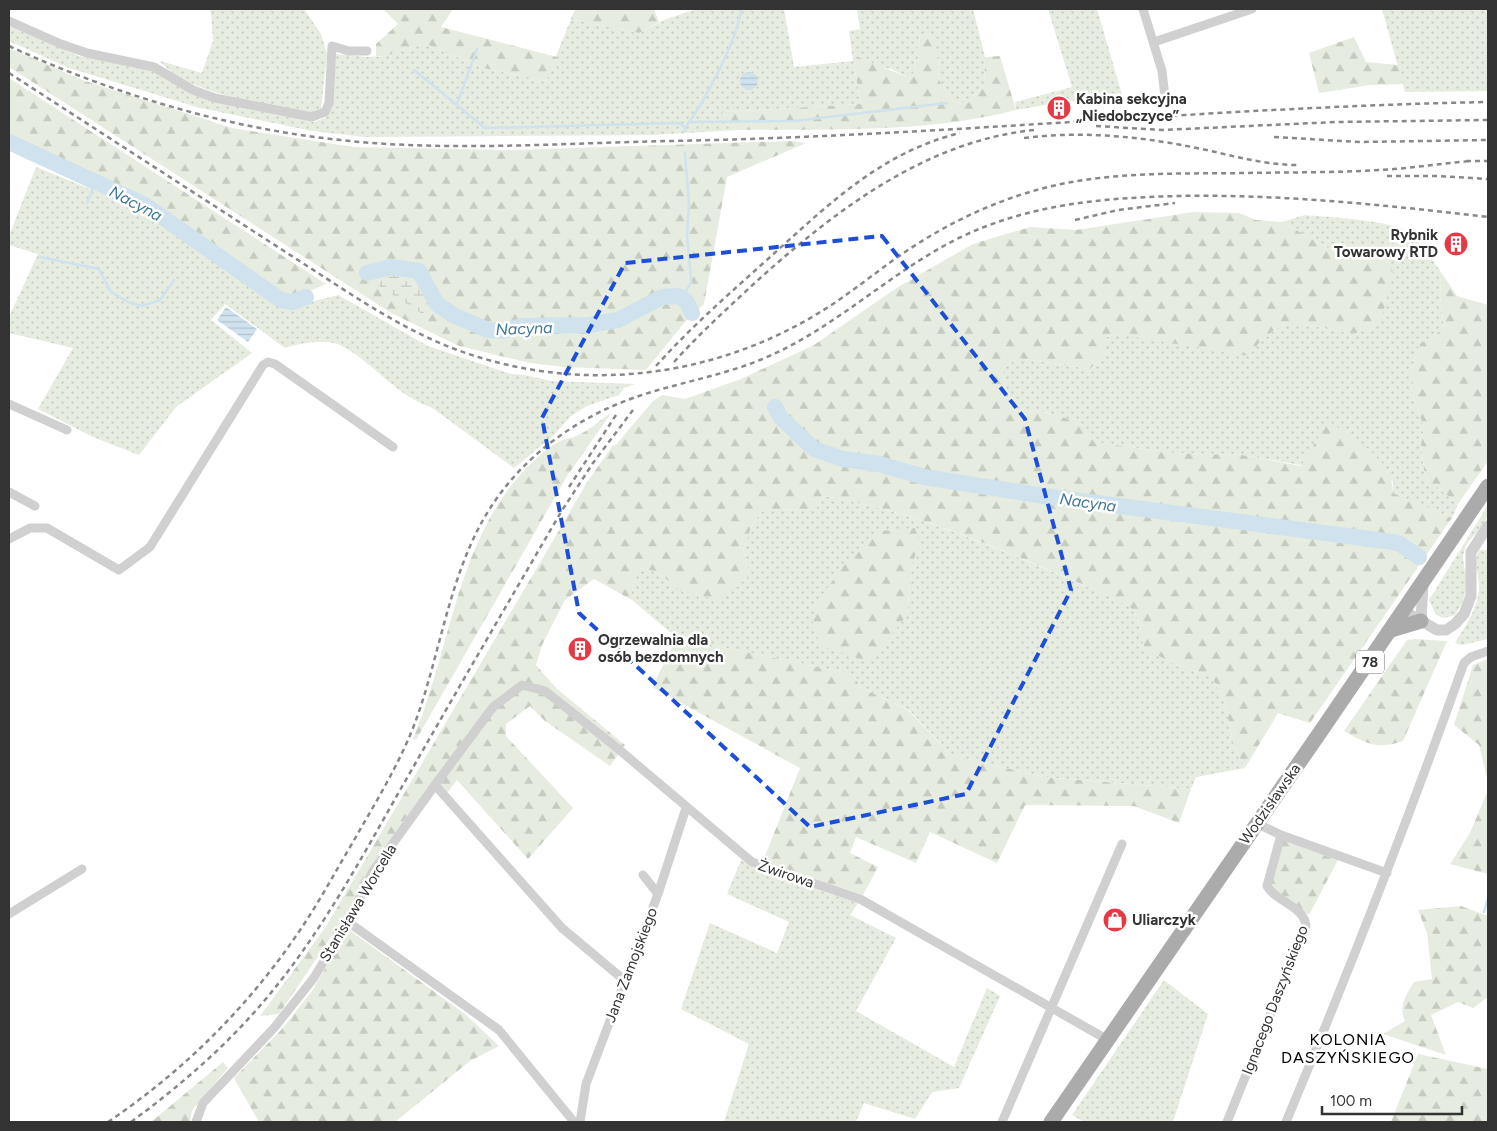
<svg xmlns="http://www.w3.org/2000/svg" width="1497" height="1131" font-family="Figtree,sans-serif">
  <defs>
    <pattern id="grass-dots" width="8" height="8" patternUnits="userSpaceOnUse" patternTransform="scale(1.25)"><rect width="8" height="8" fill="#e6ecdf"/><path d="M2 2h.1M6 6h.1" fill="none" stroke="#c6cbc0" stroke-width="1.8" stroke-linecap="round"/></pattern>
    <pattern id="forest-firs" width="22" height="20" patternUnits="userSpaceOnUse" patternTransform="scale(1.25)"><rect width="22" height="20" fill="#e6ecdf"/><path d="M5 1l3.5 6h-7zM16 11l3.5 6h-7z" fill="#c6cbc0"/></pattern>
    <pattern id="wetland-marsh" width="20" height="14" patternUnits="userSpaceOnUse" patternTransform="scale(1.25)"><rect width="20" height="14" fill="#e6ecdf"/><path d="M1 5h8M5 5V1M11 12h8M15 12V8" fill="none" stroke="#c6cbc0"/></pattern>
    <pattern id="water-rules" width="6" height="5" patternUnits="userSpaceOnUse" patternTransform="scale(1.25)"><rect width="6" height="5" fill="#cfe2ee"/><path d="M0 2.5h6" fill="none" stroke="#b2c2cd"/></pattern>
  </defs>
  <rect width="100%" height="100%" fill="#fff"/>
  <path fill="url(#grass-dots)" fill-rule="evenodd" d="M208,9h96l17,25 6,20 -6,55 -10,4c-42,-9 -123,-18 -151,-52l42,12 11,-32 -2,-29z
    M696,9h88l10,58 59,-6 -4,-30 11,-2 -3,-20h116l12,48 -1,28 -16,18 -14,-1 -15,-22 -1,-23 -18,-21 -8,43 -21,-10 -38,-8 8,43 -139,8 16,18 -86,5 -287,2 -53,-6 -112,-23 -131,-40 -60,-27v-15l70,30 67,12 74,34 94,20 11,-4 7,-11 4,-53 33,3 17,-1 38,-13 59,25 63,13 25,-62 68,14 25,-13z
    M1048,9h49l26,89 25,-1 1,5 -56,1 -25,-2 -52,9 -1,-8 57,-15z
    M1382,9h106v82l-83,1z
    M36,167l106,43 142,99 54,-14 90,51 83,28 14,1 26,6 84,3 -11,4 -5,7 -32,11 -16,10 -16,18 -41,34 -83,-61c-35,-11 -57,-44 -89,-61 -14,-8 -43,-3 -57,2l-60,-44 -14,16 41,33 -76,54 -37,48 -46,-18 -55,-28 35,-61 -64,-15v-16l29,-63 -29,-9v-9z
    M1305,215c21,2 89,5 104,18 12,10 23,26 32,39l-1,23 4,35 -24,14 -9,27 1,24 12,32 -3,17 4,33 33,27 -6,14 -59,-25v-12l-151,-26 -68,-2 -80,-11 -44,-29 -39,-5 -9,-39 16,-11 72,11 14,-15 3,-17 10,-3 27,3 117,3 23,-17h16l53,11 12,-80 -25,1 -58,-33z
    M824,496c86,14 170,51 250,85 13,6 49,19 58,28 9,10 10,28 12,40l29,14 39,14 12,23 11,49 10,19 -49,9 -5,12 -147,-12 -93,-22 -42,-45 -49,-23 -7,-13 -176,-36 -45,-38v-8l6,-24 18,3 28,22 66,-18 -7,-25 9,-25 12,-16 51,1zM920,543l-8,21 -5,51 -89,-14z
    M1488,505c0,29 -19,27 -24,47 -2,6 0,13 1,19 3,18 0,30 -10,44l-11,3 -8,-3 -7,-15z
    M1479,550h9v89l-26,6 -7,-2c10,-16 23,-35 24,-54 1,-16 -7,-22 0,-39z
    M741,860l13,8 104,35 -8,12 46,23 -40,73 98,56 33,-79 13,8 -41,92 -27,4 -17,27 -51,-16 -8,19h-132l25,-78 -68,-35 29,-86 67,30 12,-31 -62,-28z
    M1164,980l44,34 -35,108h-89l-12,-7z"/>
  <path fill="url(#forest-firs)" d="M383,9h70l-12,18 116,30 -11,24 -63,-13 -59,-25 -38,13h-10v-12l22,-20z
    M575,9h79l5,13 -20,11 -68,-14z
    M931,33l7,24 1,23 15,22 14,1 16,-18 1,-28 15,-1 16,54c-86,23 -189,19 -278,20l-16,-18 139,-8 -8,-43 5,-4 54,22 8,-43z
    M1354,37l12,25 32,3 5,19 -33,1 -51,8 -10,-40z
    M9,48l76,33 147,47 121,19 161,3 276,-9 16,2 -79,34 -23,127 -20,19 -38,47 -83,-3 -33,-4 -71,-17 -68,-33 -382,-246z
    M9,78l317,206 -32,14 -12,-2 -112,-80 -27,-17 -134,-61z
    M1194,212l45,1 17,7 26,2 58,33 25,-1 12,2 14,9 2,8 -13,52 -27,9 -53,-11h-16l-23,17 -12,16 -132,-22 -10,3 -3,17 -14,15 -72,-11 -16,11 9,39c28,3 69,6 83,34l80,11 68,2 59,11 27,-45c26,19 65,36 65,72l59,25 -142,205 -32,-10 -33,55 -10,-19 -11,-49 -12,-23 -39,-14 -29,-14c-2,-12 -3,-31 -12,-40 -10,-9 -49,-24 -62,-30 -79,-34 -161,-69 -246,-83l-9,14 -51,-1 -12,16 -9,25 7,25 -28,25 -38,-7 -28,-22 -18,-3 -6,24v8l-38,-21 -29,21 -23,45 -6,20 20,23 69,57 -15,21 -65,-45 -15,-15 -24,18v12l67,72 -45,51 -71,-79 -10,13 -16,-10 -58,80 -14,30 -19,31 -61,90 -19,2 65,-88 263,-447 25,-36 2,1 37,-44 10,-7 23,4 56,-20 73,-34 84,-58 75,-43 57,-17 46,3z
    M1441,272l16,24 31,9v156l-30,43 -33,-27 -4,-33 3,-17 -12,-32 -1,-24 9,-27 24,-15 -4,-34z
    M612,412l-45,64 -151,264 -3,-1c40,-95 44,-210 125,-282 6,-5 15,-12 22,-16 4,-2 10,-2 14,-4 14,-5 26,-17 38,-25z
    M915,528l5,15 -8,21 -5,51 -37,47 -48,-16 -10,-20 6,-25 26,-36 37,-34z
    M677,638l176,36 7,13 48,23 43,45 93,22 147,12 -12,34 -45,-17 -109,-1 -28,58 -67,-31 -14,31 -60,-26 -6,16 28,14 -15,28 -100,-34 37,-93 -148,-81z
    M1415,639l32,2 -44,100c-26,9 -36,3 -59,-10l63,-91z
    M1488,659v123l-9,-37 -25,-20 19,-60z
    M1488,790v84l-38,-10 20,-31z
    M1282,840l56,20 -29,55 -37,-25 -3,-7z
    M1461,906l27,10v81l-15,11 -15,-6 -27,13 15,40 -63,-21 22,-13c-7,-16 1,-25 9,-39l18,-3 -5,-46 -9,-23z
    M348,929l117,85 34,32 -29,15 -75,61h-136l-25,-44 48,-49 30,-38z
    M1418,1054l70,15v53h-97z
    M223,1062l5,6 -36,42 -2,12h-39z"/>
  <path fill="url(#wetland-marsh)" d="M390,264l30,5 18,31 -6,15h-8l-56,-36 -2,-9z"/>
  <path fill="url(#water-rules)" d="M740 81a9 9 0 1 1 18 0a9 9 0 1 1-18 0Z
    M226,307l31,22 -9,13 -31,-22z"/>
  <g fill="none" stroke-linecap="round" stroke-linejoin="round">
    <path stroke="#cfe2ee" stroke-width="2.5" d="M414,70l71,58 195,-5 5,5v3
      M457,104l20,-55
      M689,122l105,-1 153,-18
      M685,128c20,-27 52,-87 56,-119
      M87,203l9,-21
      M40,257l59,12 12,23 19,11 12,3 18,-6 14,-20
      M681,298l10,-15v-5l-4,-42 2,-32 -4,-51
      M1484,912l4,-14"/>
    <path stroke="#cfe2ee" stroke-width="16" d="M9,142l136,63 136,95 12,2 13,-5
      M367,273l24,-6 28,4 18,33 18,12 33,14 15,1 19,-5 67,-1 29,-5 44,-23 16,-1 8,5 6,12
      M775,407l6,11 33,31 29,10 36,5 45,13 120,19 349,46 7,2 19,13"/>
    <path stroke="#d0d0d0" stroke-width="9" d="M1143,9l19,62 3,26
      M9,21l52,23 26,9 67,14 39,23 22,8 97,19 13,-5 4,-9 3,-57 17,5h18
      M1154,42l98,-33
      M9,404l58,26
      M9,492l26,14
      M9,539l21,-11h17l72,42 31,-23 113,-182 5,-3 7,2 118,83
      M435,785l127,143 62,52
      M1256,823l25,12 106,38
      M643,875l15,19
      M9,914l73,-45
      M348,922l151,108 75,92
      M196,1122l7,-19 71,-75 39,-49 35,-57 25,-51 62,-86 58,-78 29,-22 23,6 71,56 136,115 108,37 248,141
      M580,1122l6,-38 72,-190 28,-86
      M1002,1122l120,-278
      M1227,1122l79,-196c-2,-20 -30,-24 -39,-40l14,-51
      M1286,1122c63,-151 123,-304 178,-459l7,-6 17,-6"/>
    <path stroke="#d0d0d0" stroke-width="11" d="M1404,611l33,19h9l9,-6 9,-10 7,-18v-44l17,-26
      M1421,621l2,-37"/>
    <path stroke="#ababab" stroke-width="15" d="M1391,630l30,-9
      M1051,1122c146,-211 293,-423 437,-636"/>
    <path stroke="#888" stroke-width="2.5" stroke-dasharray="5 4" stroke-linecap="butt" d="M9,46c104,48 217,82 331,94 109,12 221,3 330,1 273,-5 545,-34 818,-39
      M9,73l343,222c32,20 64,39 100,53 123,47 259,32 370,-37 29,-18 55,-40 83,-59 43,-29 89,-51 139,-64 66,-17 135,-14 202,-15 49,-1 99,0 148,-4 26,-2 51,-6 77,-8
      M1096,126l66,4 174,-8 152,-2
      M1274,137l86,5 128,-2
      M1024,138c55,-7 113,-2 168,9 36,7 69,18 106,18
      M1466,161h22
      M1387,176h50l51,3
      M1075,220l43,-10 57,-7
      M674,362c26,-29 55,-55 84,-82 78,-70 168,-139 276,-150
      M656,366c35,-39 74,-73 113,-108 58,-52 112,-106 191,-125
      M569,487l47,-72
      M108,1122c74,-50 137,-112 188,-186 21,-30 38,-62 57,-94 21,-37 44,-74 60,-114 26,-67 34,-144 70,-208 35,-62 95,-105 162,-126 38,-12 78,-19 115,-34 76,-31 130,-89 203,-124 69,-32 139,-38 214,-40 104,-2 208,9 311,21
      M131,1122c53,-39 102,-82 143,-133 56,-69 97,-149 141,-225 48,-84 97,-168 146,-252l32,-49 40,-53"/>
  </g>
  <path fill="none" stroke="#1d4ed8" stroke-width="4" stroke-dasharray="10 6" stroke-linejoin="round" d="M882,236l143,183 46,171 -105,204 -156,33 -231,-214 -37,-195 83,-155z"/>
  <defs>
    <symbol id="building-disc" viewBox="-11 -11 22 22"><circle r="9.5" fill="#e63946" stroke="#fff"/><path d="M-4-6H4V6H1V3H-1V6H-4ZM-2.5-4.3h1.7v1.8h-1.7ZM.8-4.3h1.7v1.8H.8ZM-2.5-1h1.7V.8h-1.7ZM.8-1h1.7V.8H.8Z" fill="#fff"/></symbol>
    <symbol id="shop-disc" viewBox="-11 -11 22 22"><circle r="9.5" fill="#e63946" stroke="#fff"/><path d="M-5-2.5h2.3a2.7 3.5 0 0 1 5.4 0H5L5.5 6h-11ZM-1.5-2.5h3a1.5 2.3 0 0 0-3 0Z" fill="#fff"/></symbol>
  </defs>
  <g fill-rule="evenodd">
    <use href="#building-disc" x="1045" y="94" width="28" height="28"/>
    <use href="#building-disc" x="1442" y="230" width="28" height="28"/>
    <use href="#building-disc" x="566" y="635" width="28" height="28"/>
    <use href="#shop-disc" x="1101" y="906" width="28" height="28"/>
  </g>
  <g text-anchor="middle" stroke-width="5" stroke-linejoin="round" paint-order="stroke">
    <rect fill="#fff" stroke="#707070" stroke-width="1" x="1356" y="650.5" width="28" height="23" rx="4"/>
    <g font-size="14" font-weight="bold" fill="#333">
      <text x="1370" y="667">78</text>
    </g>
    <g font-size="15" font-weight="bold" fill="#333" stroke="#fff" text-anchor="start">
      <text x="1076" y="104">Kabina sekcyjna<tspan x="1076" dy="17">„Niedobczyce”</tspan></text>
      <text x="1438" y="240" text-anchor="end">Rybnik<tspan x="1438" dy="17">Towarowy RTD</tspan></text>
      <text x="598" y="645">Ogrzewalnia dla<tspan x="598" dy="17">osób bezdomnych</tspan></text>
      <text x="1132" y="925">Uliarczyk</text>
    </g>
    <g font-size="15" fill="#333" stroke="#fff">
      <text transform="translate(1270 804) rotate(-55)" y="5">Wodzisławska</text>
      <text transform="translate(786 874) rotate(19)" y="5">Żwirowa</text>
      <text transform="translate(358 903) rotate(-59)" y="5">Stanisława Worcella</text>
      <text transform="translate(631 965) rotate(-69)" y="5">Jana Zamojskiego</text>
      <text transform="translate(1275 1000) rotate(-69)" y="5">Ignacego Daszyńskiego</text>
    </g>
    <g font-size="16" font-style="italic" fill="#3f7597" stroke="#fff">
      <text transform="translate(136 203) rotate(28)" y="6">Nacyna</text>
      <text transform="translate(524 328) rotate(-2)" y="6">Nacyna</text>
      <text transform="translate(1088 502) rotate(8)" y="6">Nacyna</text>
    </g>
    <g font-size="16" letter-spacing="1" fill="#000" stroke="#fff">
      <text x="1348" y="1045">KOLONIA<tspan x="1348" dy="18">DASZYŃSKIEGO</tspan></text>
    </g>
  </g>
  <rect width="1497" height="1131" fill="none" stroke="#333333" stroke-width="20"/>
  <path d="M1322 1106v8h140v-8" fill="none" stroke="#333333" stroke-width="2.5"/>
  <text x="1330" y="1106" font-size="15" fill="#333333" stroke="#ffffff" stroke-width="4" paint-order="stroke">100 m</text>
</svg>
